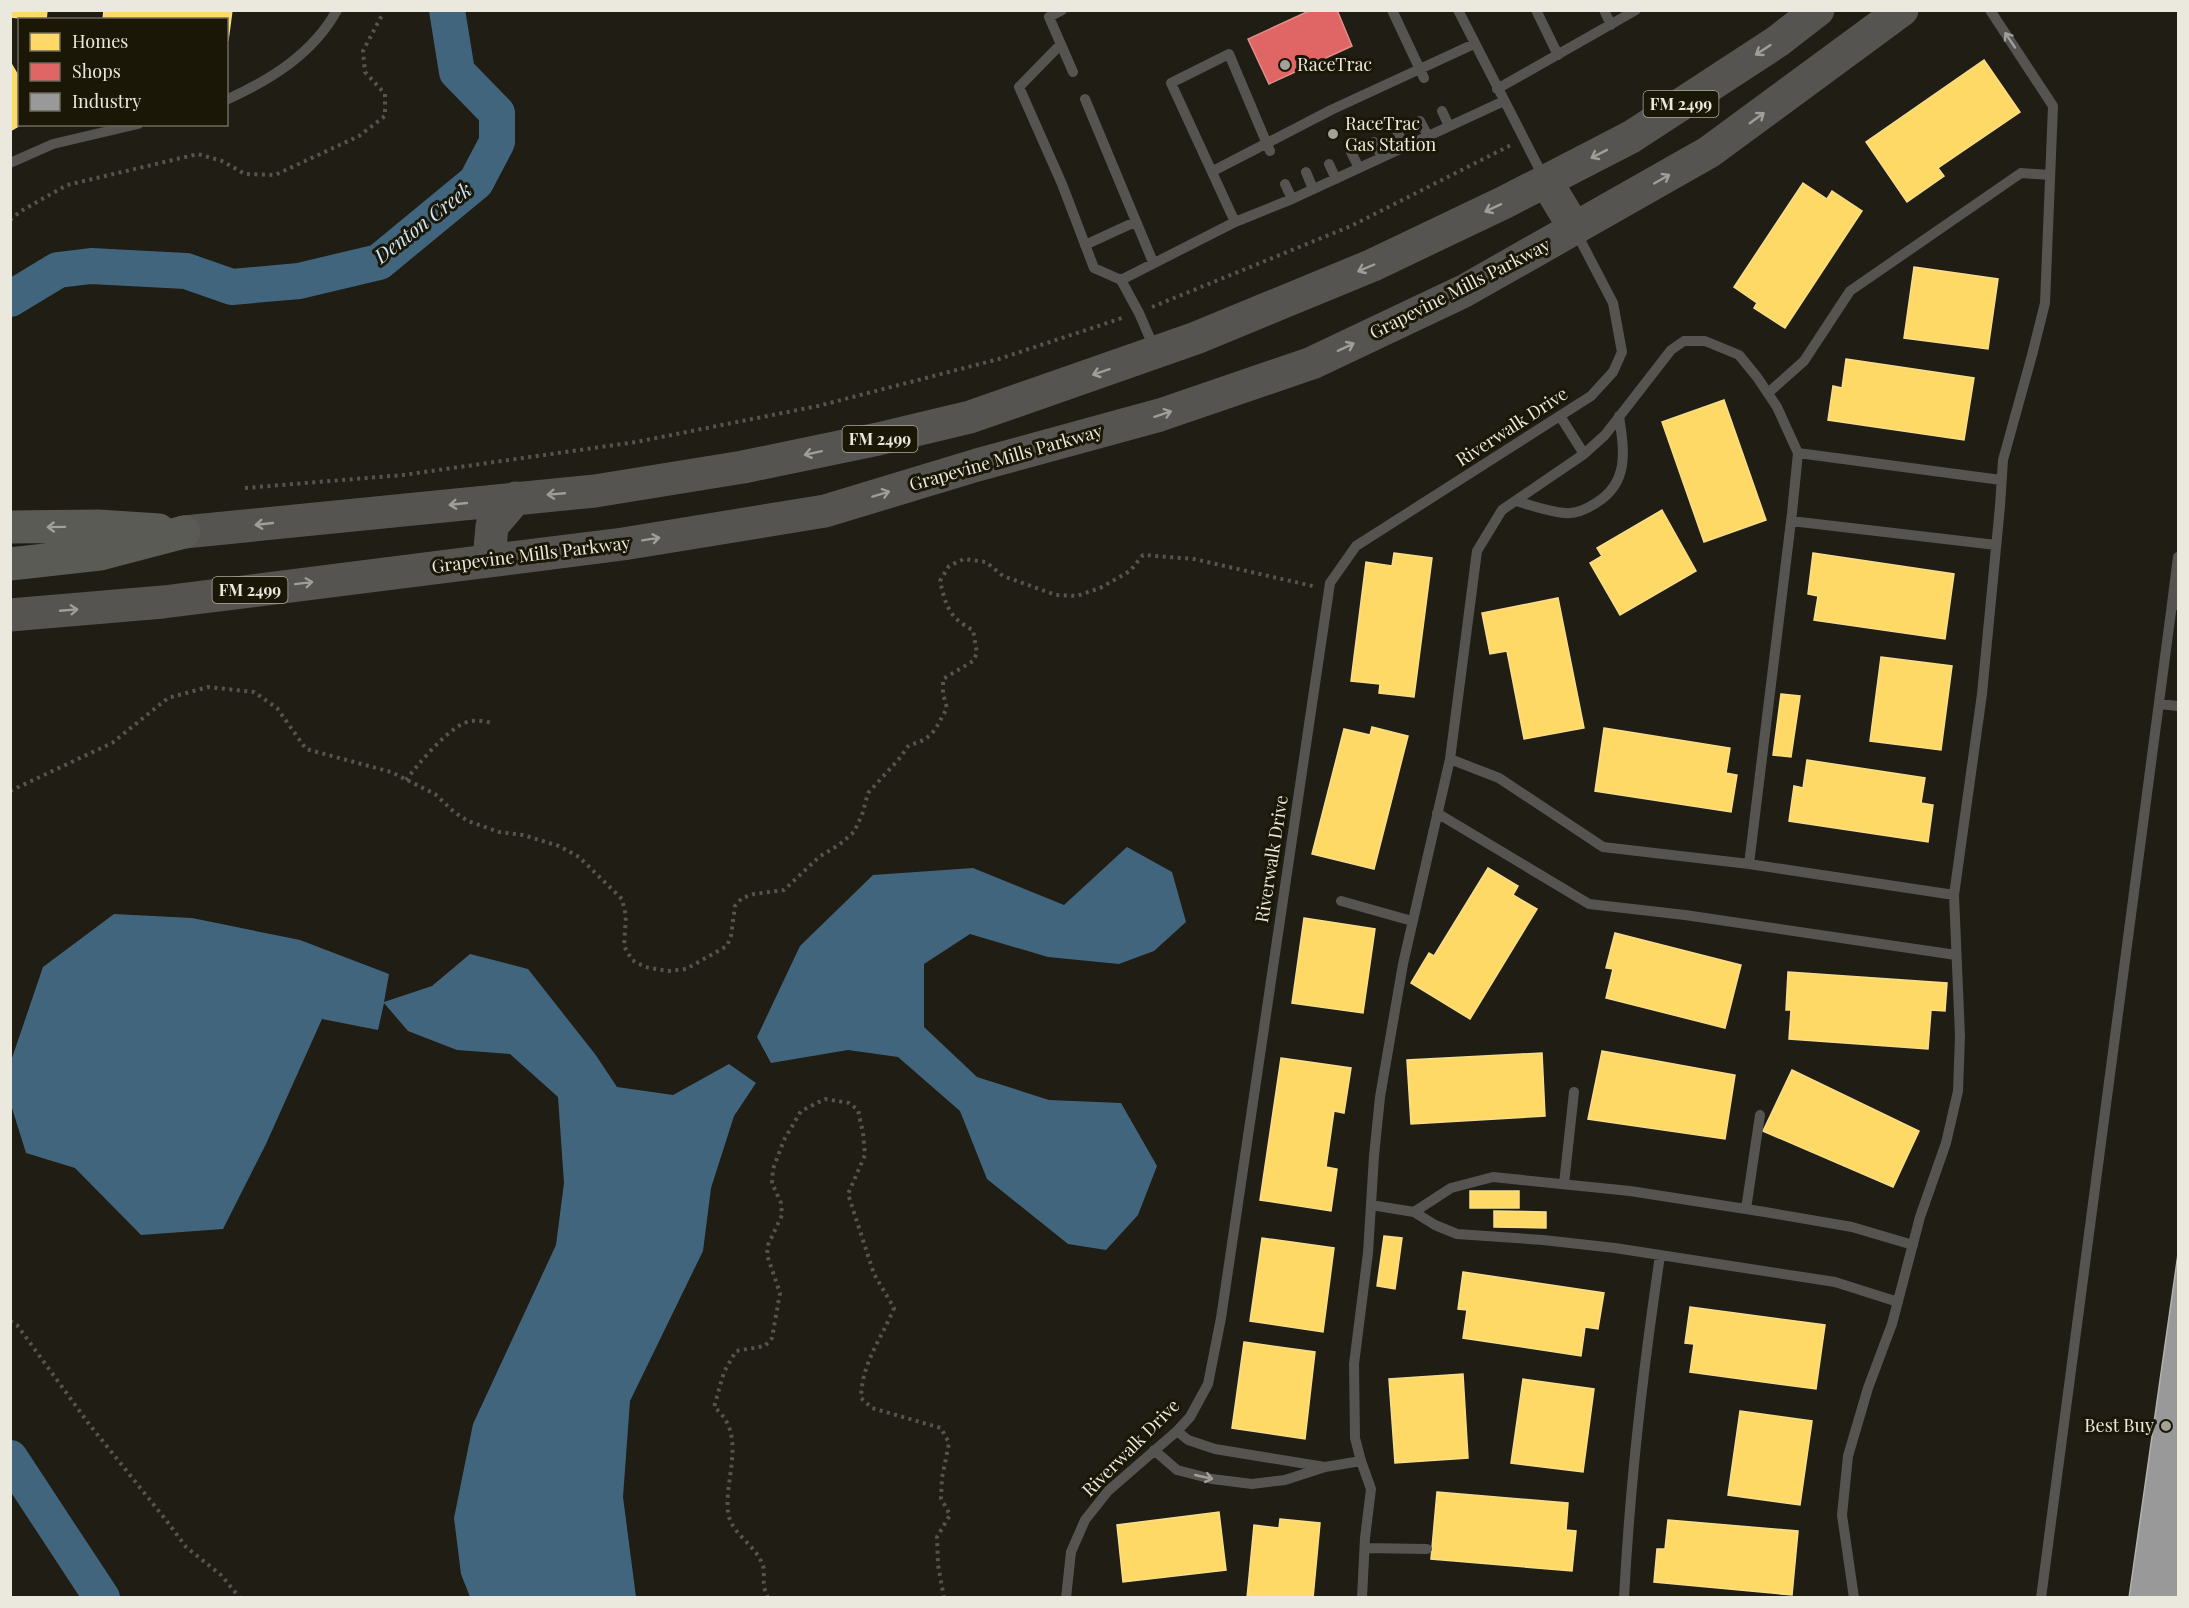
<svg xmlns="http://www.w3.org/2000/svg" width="2189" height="1608" font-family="'Playfair Display',serif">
  <rect width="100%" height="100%" fill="#1f1d14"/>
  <path fill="#42657e" d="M1127,847l45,25 14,50 -32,29 -35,13 -71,-7 -78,-23 -46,30v63l53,50 72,23 72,3 36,63 -19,49 -32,35 -38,-6 -81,-65 -27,-68 -62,-54 -50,-7 -77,13 -14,-26 43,-91 73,-71 100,-7 91,37z
    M114,914l78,4 108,22 89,34 -5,28 48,-16 38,-32 58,15 67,85 22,33 56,8 56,-31 27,19 -22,33 -23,72 -8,63 -73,150 -7,96 13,100h-166l-9,-23 -7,-56 19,-94 83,-179 8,-62 -6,-86 -48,-43 -53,-4 -49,-19 -24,-28 -6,27 -56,-11 -56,125 -43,85 -82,6 -66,-67 -49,-15 -15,-48v-44l32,-94z"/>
  <path fill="#ffd966" stroke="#f9de8a" stroke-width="1.5" d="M10,10h37l-1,10 -36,-3z
    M104,10h128l-4,30 -2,-1v-19h-123z
    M1984,60l36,52 -82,56 6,8 -37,26 -41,-60z
    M10,62l10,17v45h2l-12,7z
    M1803,183l24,16 5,-8 30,20 -77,117 -31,-20 3,-5 -23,-16z
    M1914,267l84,12 -10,70 -84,-11z
    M1846,359l128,19 -10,62 -136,-20 5,-34 9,2z
    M1724,400l42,120 -62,22 -42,-120z
    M1662,510l34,61 -76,44 -30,-52 12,-7 -5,-8z
    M1394,553l38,5 -18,139 -35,-4 1,-9 -29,-3 15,-119 26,4z
    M1813,553l141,21 -9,65 -131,-19 4,-24 -10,-2z
    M1558,598l26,130 -60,11 -17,-88 -17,3 -8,-41z
    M1881,657l71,9 -11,84 -71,-9z
    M1781,694l19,2 -9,61 -18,-2z
    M1372,727l36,9 -34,133 -62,-15 32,-125 26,6z
    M1604,728l126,20 -4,25 11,2 -6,37 -136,-21z
    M1807,760l118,18 -4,25 12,2 -5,37 -139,-21 5,-35 9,2z
    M1488,868l30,18 -5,9 24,14 -67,110 -59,-36 18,-30 5,3z
    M1304,918l71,11 -12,84 -71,-10z
    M1615,933l126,32 -16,63 -119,-30 7,-29 -7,-1z
    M1788,972l159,11 -2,28 -14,-1 -3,39 -139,-10 2,-29h-5z
    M1602,1051l133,24 -10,64 -137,-20z
    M1542,1053l3,63 -134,8 -4,-64z
    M1281,1058l70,10 -7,45 -10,-2 -8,56 11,2 -6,42 -71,-11z
    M1792,1070l127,61 -26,56 -130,-56z
    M1470,1191h49v17h-49z
    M1494,1211l52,1v16l-52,-1z
    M1384,1236l18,2 -7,51 -18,-3z
    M1262,1238l72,10 -11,84 -73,-11z
    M1463,1272l141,21 -6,36 -13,-2 -4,29 -118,-18 4,-28 -9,-1z
    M1690,1307l135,18 -9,64 -126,-17 4,-28 -9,-1z
    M1244,1342l71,10 -10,87 -73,-11z
    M1463,1374l5,84 -73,5 -6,-84z
    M1523,1379l71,10 -11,83 -72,-9z
    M1740,1411l72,10 -12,84 -72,-10z
    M1437,1492l131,11 -2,27 10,1 -4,40 -141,-12z
    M1219,1512l7,58 -103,12 -6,-57z
    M1280,1519l40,4 -7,75h-66l7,-73 25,3z
    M1668,1520l130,11 -6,64 -138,-13 3,-33h8z"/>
  <path fill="#e06666" stroke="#e38d8a" stroke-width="1.5" d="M1311,10h26l15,36 -83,38 -21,-45z"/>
  <path fill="#999" stroke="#b2b1ae" stroke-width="1.5" d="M2178,1254v344h-49z"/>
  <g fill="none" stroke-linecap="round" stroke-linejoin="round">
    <path stroke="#42657e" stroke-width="36" d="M10,299l48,-29 33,-4 95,5 46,16 67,-6 80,-19 97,-80 21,-40v-29l-40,-41 -10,-62
      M10,1458l92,140"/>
    <path stroke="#555450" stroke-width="4" stroke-dasharray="3 4.5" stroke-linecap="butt" d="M10,220l11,-9 46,-26 131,-31 24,7 23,13 30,1 84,-39 26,-20v-22l-20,-22 -2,-21 19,-36v-5
      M1152,307l199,-81 160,-81
      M245,488l158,-13 233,-33 182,-36 181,-47 126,-42
      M406,780c12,-16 40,-49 58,-57 10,-4 19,-2 28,0
      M10,791l102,-48 56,-45 40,-11 46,5 23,16 29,41 85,23 44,22 19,18 14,9 31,11 24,3 36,11 20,11 43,42 4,17 -2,30 8,14 13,7 23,4 18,-2 41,-23 4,-10 4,-30 7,-8 12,-4 30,-4 35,-33 21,-13 14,-12 8,-17 6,-22 31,-34 10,-14c25,-6 26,-16 38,-37l-4,-14v-15l30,-18 4,-8 -4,-23c-24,-12 -27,-24 -33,-49l9,-15 15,-7 22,3 17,14 53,19 21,1 23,-8 30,-17 13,-16 51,4 123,28
      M10,1321l7,4 72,99 77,96 20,27 35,28 19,23
      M768,1598c-2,-5 -4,-9 -4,-14 -1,-6 1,-13 -1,-18 -7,-22 -32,-31 -35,-54 -4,-34 20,-78 -14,-105l10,-35 12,-21 29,-5 7,-8 8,-45 -13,-38 1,-10 14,-30 -1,-12 -9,-20 1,-14 11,-29 17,-29 24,-12 24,4 9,7 5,23 2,22 -17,39 26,80 20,34c-13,32 -32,54 -33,90l11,10 69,20 8,15 -7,35 -1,20 9,17 -13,22 1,28 6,33"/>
    <path stroke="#555451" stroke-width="10" d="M1062,10l-13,7 24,55
      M1392,10l32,68
      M1458,10l86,168
      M1536,10l22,45
      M1604,10l7,15
      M1061,44l-42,43 43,97 32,84 27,12 18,33 16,37
      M1497,89l139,-79
      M1085,99l68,163
      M226,100c44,-20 87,-46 111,-90
      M1442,111l7,15
      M1420,121l8,15
      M1397,131l8,16
      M1374,142l8,15
      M1351,152l8,16
      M10,163l43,-19 85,-20
      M1329,164l7,15
      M1213,171l118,-61 143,-66
      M1306,172l7,17
      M1285,184l7,15
      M1235,222l-64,-139 58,-29 41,97
      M1085,245l50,-23
      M1121,280l114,-58 57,-23 212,-98
      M1768,393l36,-32 46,-70 171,-118 29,2
      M1798,453l203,27
      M1584,454l21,-19 66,-85 13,-9h21l34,14 18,22 20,30 21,46 -6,60 -43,351
      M1515,501c16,4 34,11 50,12 11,1 22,-4 31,-10 34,-21 28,-53 23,-87
      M1791,521l205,24
      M2178,605l-6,-1 6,-47
      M2159,704l19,2
      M1450,759l49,19 104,69 146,17 205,31
      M1437,813l152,91 96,11 271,40
      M1341,901l71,20
      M1564,1184l10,-92
      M1371,1205l43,7 37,-24 42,-11 137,14 135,21 87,15 61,18
      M1746,1209l14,-94
      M1414,1212l21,13 22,9 86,6 72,8 220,34 63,20
      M1177,1431l11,9 27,9 110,18
      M1154,1450l23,20 35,9 40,5 33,-4 40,-13 36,-6 10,28 -6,49 -3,60
      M1361,1461l-6,-23 -1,-74 14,-111 6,-97 6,-59 23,-133 47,-205 27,-208 25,-41 82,-56 -24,-38
      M1365,1548l62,1
      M1066,1598l5,-46 14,-32 23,-29 69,-60 13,-14 18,-33 13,-66 109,-735 26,-37 235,-150 22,-24 9,-20 -9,-49 -37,-71
      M1624,1598c6,-115 19,-229 36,-342
      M1854,1598l-12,-83 6,-59 20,-68 24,-64 28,-107 26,-74 12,-52 2,-55 -6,-141 28,-201 18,-188 3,-46 29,-105 13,-52 8,-197 -63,-96
      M2041,1598l131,-994"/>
    <path stroke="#555450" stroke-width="33" d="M1546,181l29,48
      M184,532l411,-41 148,-24 135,-28 92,-22 226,-79 177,-73 132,-63 126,-65 147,-96 40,-31
      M489,561l3,-35 24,-28
      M10,615l153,-13 460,-58 202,-33 152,-46 183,-50 152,-52 152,-72 245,-139 193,-142"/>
    <path stroke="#5b5b55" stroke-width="33" d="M10,527l88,-1 61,4
      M10,564l90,-10 84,-22"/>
  </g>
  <defs><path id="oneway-shaft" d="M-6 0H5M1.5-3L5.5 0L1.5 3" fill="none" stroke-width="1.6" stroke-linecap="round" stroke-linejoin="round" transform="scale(1.5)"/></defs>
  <g stroke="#a09e98">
    <use href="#oneway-shaft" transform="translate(2010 40) rotate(-124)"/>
    <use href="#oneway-shaft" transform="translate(1204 1477) rotate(13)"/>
  </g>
  <g stroke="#a09e97">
    <use href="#oneway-shaft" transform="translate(1763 50) rotate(147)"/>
    <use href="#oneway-shaft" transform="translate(1757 118) rotate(-36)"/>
    <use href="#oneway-shaft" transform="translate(1599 154) rotate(153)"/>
    <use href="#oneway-shaft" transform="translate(1662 179) rotate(-30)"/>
    <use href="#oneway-shaft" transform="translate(1493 208) rotate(155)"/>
    <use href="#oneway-shaft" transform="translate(1366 268) rotate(157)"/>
    <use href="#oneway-shaft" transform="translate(1346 347) rotate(-25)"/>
    <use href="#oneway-shaft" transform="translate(1101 372) rotate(161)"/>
    <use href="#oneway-shaft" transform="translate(1163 414) rotate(-18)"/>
    <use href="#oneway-shaft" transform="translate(813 453) rotate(168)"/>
    <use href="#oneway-shaft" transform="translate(556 494) rotate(175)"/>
    <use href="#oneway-shaft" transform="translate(881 494) rotate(-17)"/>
    <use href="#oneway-shaft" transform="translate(458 504) rotate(174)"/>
    <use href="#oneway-shaft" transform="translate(264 524) rotate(174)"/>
    <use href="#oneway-shaft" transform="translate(651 539) rotate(-9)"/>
    <use href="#oneway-shaft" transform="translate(304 583) rotate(-7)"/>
    <use href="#oneway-shaft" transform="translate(69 610) rotate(-5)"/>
  </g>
  <use stroke="#a3a29a" href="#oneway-shaft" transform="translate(56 527) rotate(179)"/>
  <g fill="#a4a297" stroke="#1b1707" stroke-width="2">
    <circle cx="1285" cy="65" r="6"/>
    <circle cx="1333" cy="134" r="6"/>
    <circle cx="2166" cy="1426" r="6"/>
  </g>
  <g text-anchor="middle" stroke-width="6" stroke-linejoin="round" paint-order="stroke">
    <g fill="#1b1707" stroke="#adaa9e" stroke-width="1.5">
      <rect x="1643.5" y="91" width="75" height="26" rx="4.5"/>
      <rect x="842.5" y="426" width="75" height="26" rx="4.5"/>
      <rect x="212.5" y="577" width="75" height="26" rx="4.5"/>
    </g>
    <g font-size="16" font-weight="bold" fill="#ebe9de">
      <text x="1681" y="110">FM 2499</text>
      <text x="880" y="445">FM 2499</text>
      <text x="250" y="596">FM 2499</text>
    </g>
    <g font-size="18" fill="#ebe9de" stroke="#1b1707" text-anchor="start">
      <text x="1297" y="71">RaceTrac</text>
      <text x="1345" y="130">RaceTrac<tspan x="1345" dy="21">Gas Station</tspan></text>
      <text x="2154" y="1432" text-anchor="end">Best Buy</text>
    </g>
    <g font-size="18" fill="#ebe9de" stroke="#1b1707">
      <text transform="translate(1460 289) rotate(-27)" y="6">Grapevine Mills Parkway</text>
      <text transform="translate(1512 427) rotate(-33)" y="6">Riverwalk Drive</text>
      <text transform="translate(1006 458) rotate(-16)" y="6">Grapevine Mills Parkway</text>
      <text transform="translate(531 555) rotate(-7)" y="6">Grapevine Mills Parkway</text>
      <text transform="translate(1272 859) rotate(-81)" y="6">Riverwalk Drive</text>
      <text transform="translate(1131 1448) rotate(-45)" y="6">Riverwalk Drive</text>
    </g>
    <g font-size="20" font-style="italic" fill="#cfe7fb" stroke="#1b1707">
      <text transform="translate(423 223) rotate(-38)" y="7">Denton Creek</text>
    </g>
  </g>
  <rect width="2189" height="1608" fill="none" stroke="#ebe9de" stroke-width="24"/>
  <rect x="18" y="18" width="210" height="108" fill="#1b1707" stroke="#6e6b5d" stroke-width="1.5"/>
  <rect x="30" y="33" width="30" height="18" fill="#ffd966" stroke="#6e6b5d" stroke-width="1.5"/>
  <text x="72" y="48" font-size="18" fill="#ebe9de">Homes</text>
  <rect x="30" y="63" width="30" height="18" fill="#e06666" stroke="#6e6b5d" stroke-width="1.5"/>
  <text x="72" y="78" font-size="18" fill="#ebe9de">Shops</text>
  <rect x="30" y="93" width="30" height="18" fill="#999999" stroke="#6e6b5d" stroke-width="1.5"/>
  <text x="72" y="108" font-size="18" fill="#ebe9de">Industry</text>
</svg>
